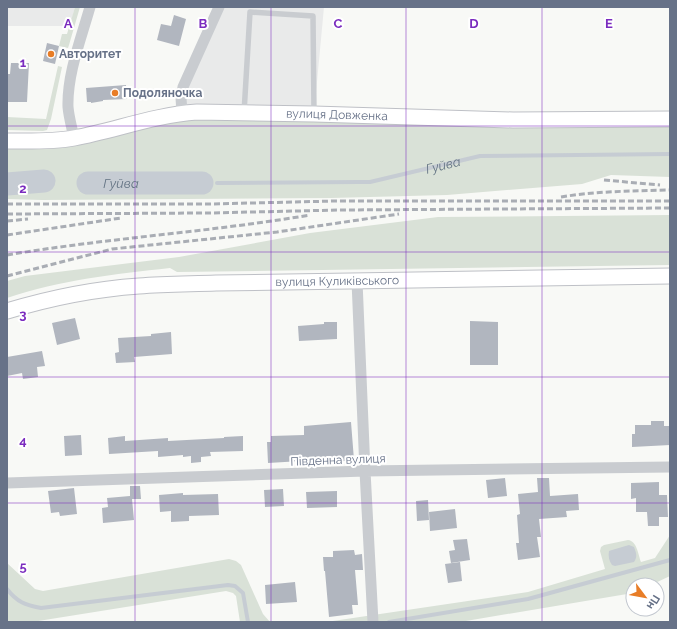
<svg xmlns="http://www.w3.org/2000/svg" width="677" height="629" font-family="Raleway,sans-serif">
  <rect width="100%" height="100%" fill="#f8f9f6"/>
  <path fill="#e9eaea" d="M7,7h68l-5,19h-63z
    M219,7h105l-10,107 -117,-2 -16,-9z"/>
  <path fill="#d9e1d7" d="M75,7h5l-11,38 -1,3 -9,-2 3,-12h5z
    M58,66l4,1 -11,52 -4,11 -4,1 -36,-1v-13l39,2z
    M161,116l509,3v58l-59,-2 -29,9 -135,11 -116,3 -289,2 -35,-1v-58h38z
    M670,215v50l-493,7 -7,-4c-56,6 -109,12 -163,30v-17l18,-5 154,-19 131,-24 128,-16z
    M670,535v41l-19,9h-18v8l-173,29h-134l202,-30 77,-23 -5,-18 1,-4 3,-2 24,-5c9,1 10,14 13,22l14,-4z
    M229,559l7,2 5,4 22,49 7,8h-30l-4,-26 -3,-3 -7,-2 -194,31h-25v-59l28,26 8,2z"/>
  <path fill="#c6ccd3" d="M629,545l5,2c2,6 4,9 0,15l-19,4 -3,-1c-3,-4 -4,-9 -3,-14l3,-1z"/>
  <g fill="none" stroke-linecap="round" stroke-linejoin="round">
    <g stroke="#c6ccd3" stroke-width="4">
      <path id="s1" d="M217,183l142,-1h11l110,-26 190,-2"/>
      <path d="M7,589c10,13 18,16 34,19l187,-23 7,1 8,7 5,29"/>
      <path d="M389,622l139,-23 142,-39"/>
    </g>
    <g stroke="#c6ccd3" stroke-width="23">
      <path id="s2" d="M88,183h114"/>
      <path d="M7,184l37,-3"/>
    </g>
  </g>
  <path fill="#b1b6bf" d="M174,15l12,4 -7,27 -22,-6 4,-16 10,2z
    M47,43l12,3 -4,18 -12,-3z
    M11,63h18l-2,39h-20v-28h3z
    M126,85l1,14 -24,1v1l-12,2v-1h-4l-1,-14z
    M75,318l5,21 -23,6 -5,-22z
    M470,321l28,1v43h-28z
    M324,322h13v17l-38,2 -1,-15 26,-2z
    M171,332l1,22 -38,3 1,5 -19,1 -1,-10 4,-1 -1,-14 33,-2v-2z
    M42,351l3,15 -8,1 1,10 -15,2 -1,-6 -15,3v-19z
    M651,421h13v5h6v19l-38,2v-13h3v-9h16z
    M351,422l3,38 -19,2v-3l-67,4 -1,-21h4v-6l33,-1v-9z
    M81,435l1,20 -17,1 -1,-20z
    M125,436v5l43,-3v3l56,-3v-1l19,-1v15l-33,1 1,4 -10,1v5l-10,1v-7l-8,1v-2l-25,2v-6l-49,3 -1,-16z
    M505,478l2,18 -19,2 -2,-18z
    M537,478h12l1,18 28,-2 1,16 -13,1 1,6 -28,2 2,18h-4l3,20 -22,3 -2,-17h3l-2,-28 3,-1 -2,-20 20,-2z
    M659,482v13h8l1,22h-9v9h-11l-1,-14h-11v-14l-5,1v-16z
    M130,486h10l1,13h-9l2,21 -31,3 -1,-15 6,-1 -1,-9 23,-2z
    M74,488l3,26 -17,2 -1,-4 -8,1 -3,-22z
    M283,489l1,17 -19,1 -1,-17z
    M337,491v16l-30,1 -1,-16z
    M183,493v2l35,-1 1,21 -30,1v5l-18,1v-11l-11,1 -1,-17z
    M428,500l1,20 -12,1 -1,-20z
    M455,509l2,19 -27,3 -1,-19z
    M467,539l3,21 -19,3 -2,-12 6,-1 -2,-10z
    M354,550l1,5 7,-1 1,16h-8l3,35h-6l1,9 -24,3 -4,-46h-1l-1,-14h10v-6z
    M460,562l2,19 -14,2 -3,-19z
    M295,582l2,20 -31,2 -1,-19z"/>
  <g fill="none" stroke-linecap="round" stroke-linejoin="round">
    <defs>
      <g id="secondary">
        <path id="s3" d="M7,141c22,0 45,1 67,-3 42,-8 81,-23 123,-26l117,2 199,6 157,-1"/>
        <path id="s4" d="M7,311c43,-13 88,-22 132,-25 26,-2 51,-2 77,-3l454,-7"/>
      </g>
    </defs>
    <use href="#secondary" stroke="#bec0c6" stroke-width="17"/>
    <path stroke="#c9ccd0" stroke-width="5.5" d="M244,113l6,-101 63,4 1,97"/>
    <path stroke="#c9ccd0" stroke-width="11" d="M182,113l-1,-15 2,-11 36,-80
      M74,138c-2,-10 -5,-20 -6,-31 -1,-33 13,-68 22,-100
      M357,281l8,190 8,151
      M7,483l358,-12 305,-4"/>
    <use href="#secondary" stroke="#fff" stroke-width="15"/>
    <path stroke="#a9adb4" stroke-width="3" stroke-dasharray="6 3" stroke-linecap="butt" d="M604,180l56,5
      M561,197c36,-6 72,-6 109,-7
      M7,204h202l127,-3h334
      M7,214l202,-1 130,-3 331,-2
      M7,221l21,-2
      M7,235l114,-17
      M7,255c101,-17 203,-23 303,-40
      M7,276l105,-27 165,-17 122,-18"/>
  </g>
  <path fill="none" stroke="#7b2cbf" stroke-width="1" stroke-opacity="0.55" d="M135,7v615M271,7v615M406,7v615M542,7v615M7,126h663M7,252h663M7,377h663M7,503h663"/>
  <g fill="#e87d27" stroke="#fff" stroke-width="1.5">
    <circle cx="51" cy="54" r="4"/>
    <circle cx="115" cy="93" r="4"/>
  </g>
  <g text-anchor="middle" stroke-width="4" stroke-linejoin="round" paint-order="stroke">
    <g font-size="12" font-weight="bold" fill="#677288" stroke="#fff" text-anchor="start">
      <text x="59" y="58">Авторитет</text>
      <text x="123" y="97">Подоляночка</text>
    </g>
    <g font-size="12" fill="#677288" stroke="#fff">
      <text dy="4" stroke="none"><textPath href="#s3" startOffset="333">вулиця Довженка</textPath></text>
      <text dy="4" stroke="none"><textPath href="#s4" startOffset="333">вулиця Куликівського</textPath></text>
      <text transform="translate(338 460) rotate(-2)" y="4">Південна вулиця</text>
    </g>
    <g font-size="13" font-style="italic" fill="#637383" stroke="#fff">
      <text dy="5" stroke="none"><textPath href="#s1" startOffset="228">Гуйва</textPath></text>
      <text dy="5" stroke="none"><textPath href="#s2" startOffset="33">Гуйва</textPath></text>
    </g>
  </g>
  <g font-size="13" text-anchor="middle" font-weight="bold" fill="#7b2cbf" stroke="#fff" stroke-width="4" stroke-linejoin="round" paint-order="stroke">
    <text x="68" y="28">A</text>
    <text x="203" y="28">B</text>
    <text x="338" y="28">C</text>
    <text x="474" y="28">D</text>
    <text x="609" y="28">E</text>
    <text x="23" y="67">1</text>
    <text x="23" y="193">2</text>
    <text x="23" y="319">3</text>
    <text x="23" y="445">4</text>
    <text x="23" y="571">5</text>
  </g>
  <rect width="677" height="629" fill="none" stroke="#677288" stroke-width="16"/>
  <g transform="translate(645 597) rotate(122)"><circle r="19" fill="#ffffff" stroke="#c2c7cf"/>
  <path d="M0-3L7 15L0 10L-7 15Z" fill="#e87d27"/>
  <text y="-6" font-size="11" font-weight="bold" text-anchor="middle" fill="#677288">Пн</text>
  </g>
</svg>
